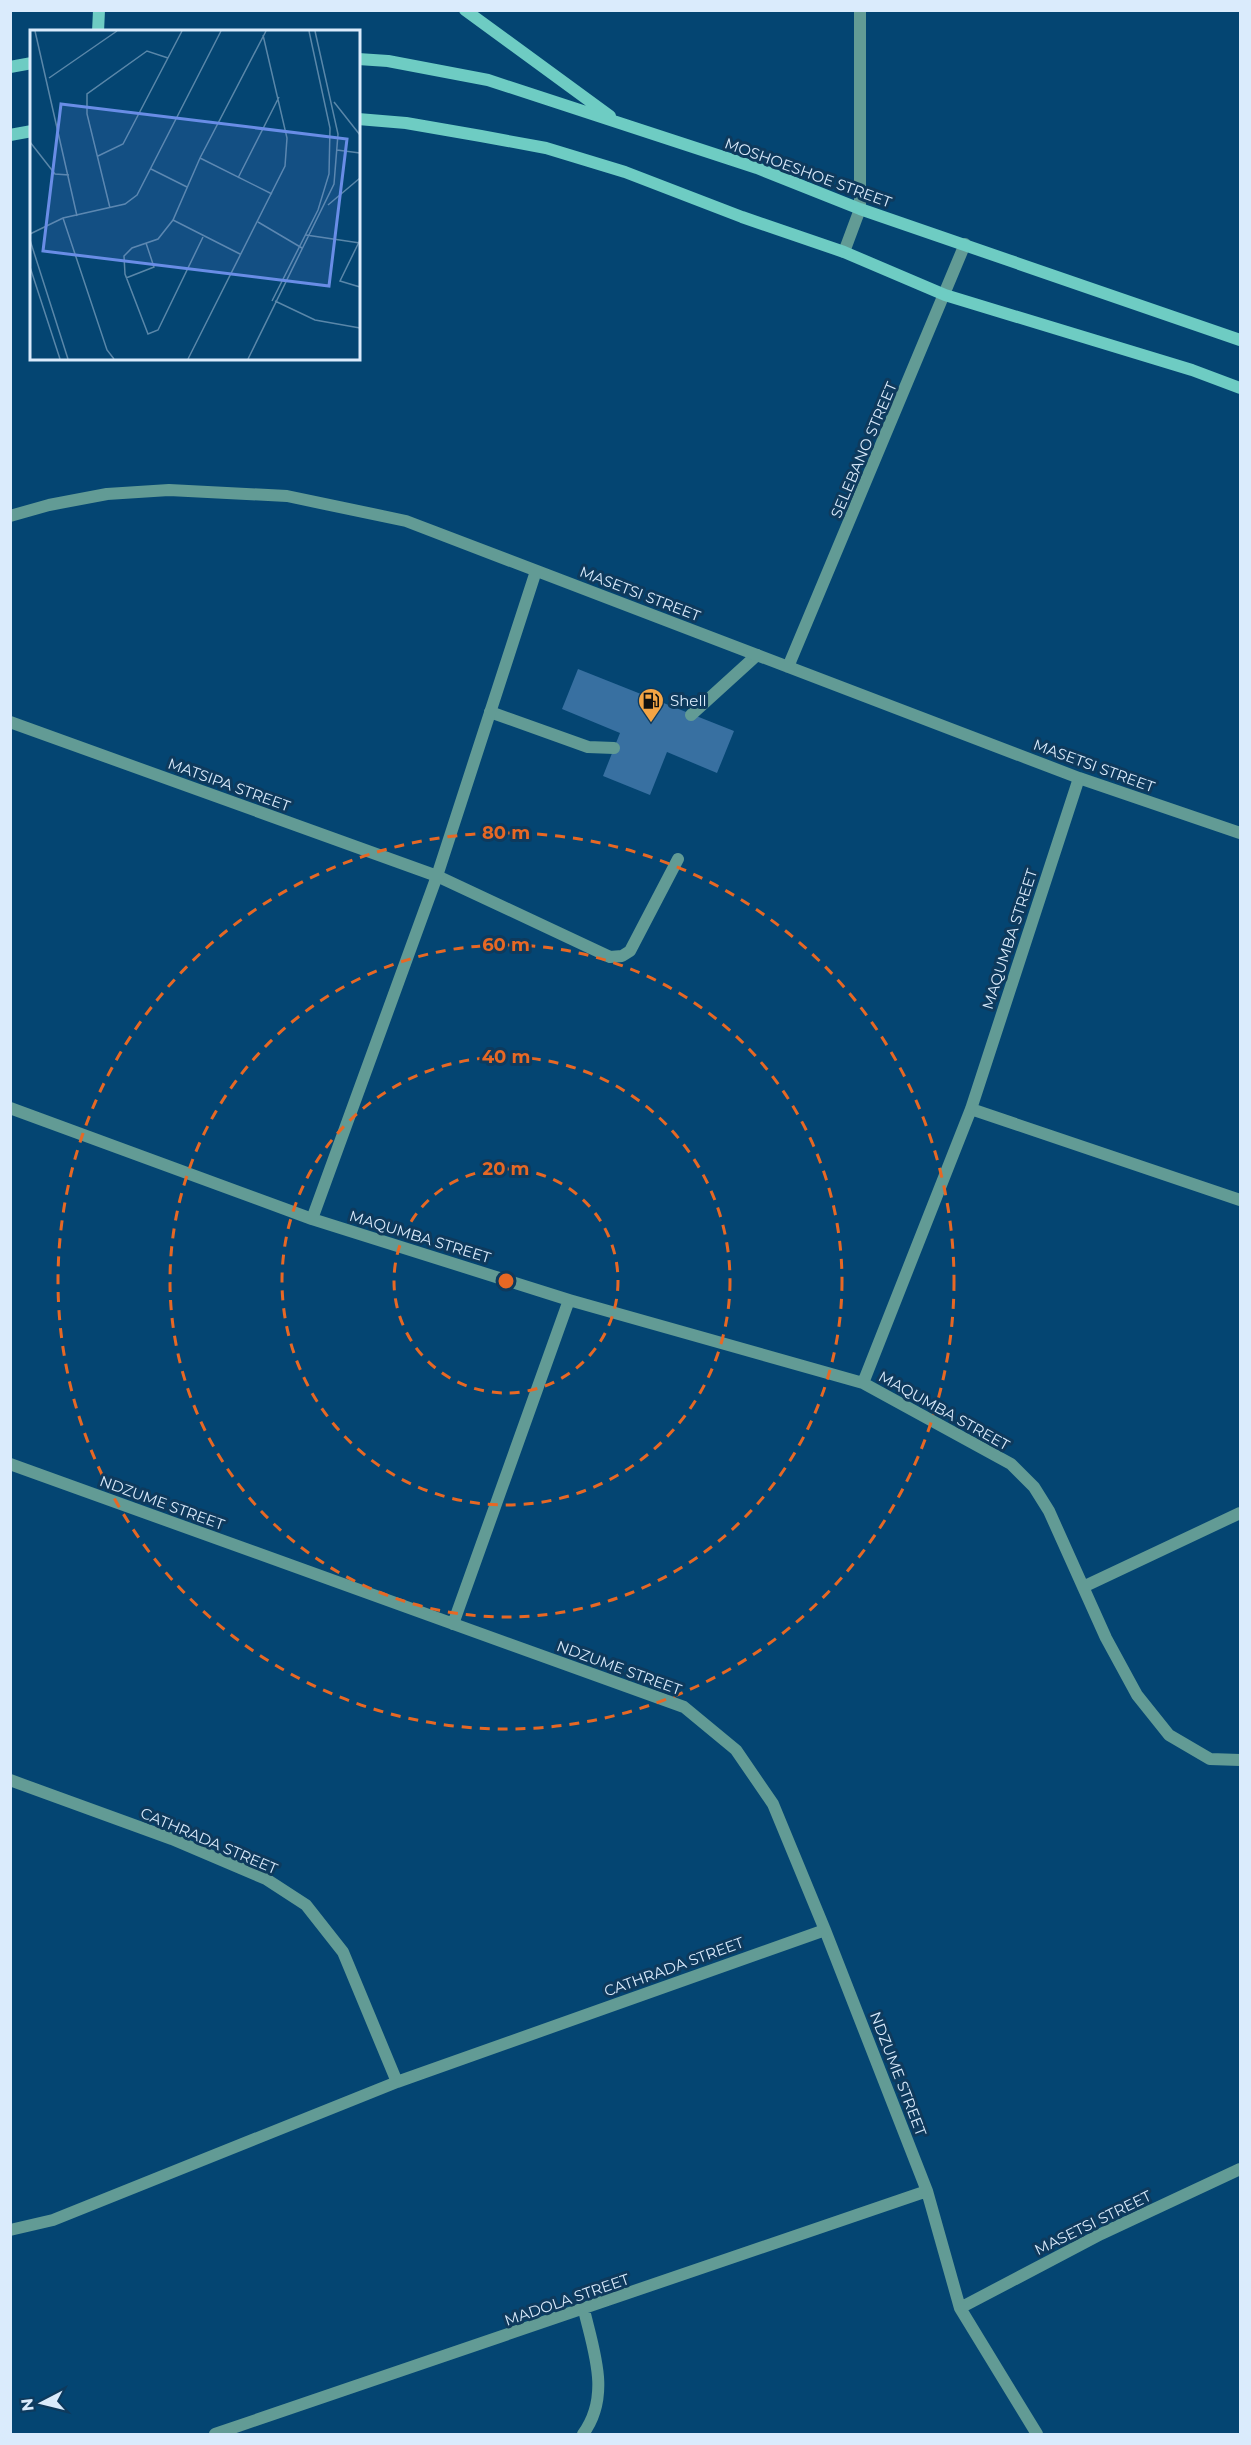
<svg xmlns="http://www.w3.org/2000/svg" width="1251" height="2445" font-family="Montserrat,sans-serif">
  <rect width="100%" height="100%" fill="#044572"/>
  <path fill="#3870a1" d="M578,669l156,62 -17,42 -50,-21 -17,43 -47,-19 17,-43 -58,-24z"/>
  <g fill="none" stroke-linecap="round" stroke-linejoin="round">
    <path stroke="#629b95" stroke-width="12" d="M490,712l98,35 26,1
      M691,715l66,-60
      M437,876l173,81 12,-1 8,-5 48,-92"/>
    <path stroke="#629b95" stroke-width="12" d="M844,252l16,-43v-199
      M10,516l39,-11 58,-11 62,-4 118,6 119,25 673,257 161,55
      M788,667l177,-423
      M10,722l427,154
      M10,1108l302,111 257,81 294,83 148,81 23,23 15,24 57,127 31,57 32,40 41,24 30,1
      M971,1109l269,91
      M312,1219l125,-343 99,-305
      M863,1383l108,-274 108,-331
      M10,1464l674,243 52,43 37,54 52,126 102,261 33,117 77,126
      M1083,1587l157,-74
      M453,1624l116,-324
      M10,1780l162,59 94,40 40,26 37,47 54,130
      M10,2230l43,-10 344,-138 428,-152
      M960,2308l141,-74 139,-65
      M215,2434l712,-243
      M583,2434c28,-38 11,-82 1,-124"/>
    <path stroke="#6eccc3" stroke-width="12" d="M465,10l145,106
      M98,32l1,-22
      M358,59l30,2 100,19 269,88 103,41 380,131
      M10,67l22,-4
      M358,119l48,4 75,13 65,12 79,24 117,45 102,35 101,43 247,75 48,18
      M10,135l22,-4"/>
  </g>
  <g fill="none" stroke="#e76824" stroke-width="3" stroke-dasharray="10 8">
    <circle cx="506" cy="1281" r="112"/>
    <circle cx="506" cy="1281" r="224"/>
    <circle cx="506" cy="1281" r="336"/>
    <circle cx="506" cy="1281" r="448"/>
  </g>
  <defs>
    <symbol id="fuel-pin" viewBox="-11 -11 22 30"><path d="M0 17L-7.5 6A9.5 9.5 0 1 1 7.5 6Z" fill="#f4a444" stroke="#0e3a5d"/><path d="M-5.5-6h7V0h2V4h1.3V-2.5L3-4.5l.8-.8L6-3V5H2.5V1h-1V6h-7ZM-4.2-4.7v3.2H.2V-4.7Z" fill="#111"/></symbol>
  </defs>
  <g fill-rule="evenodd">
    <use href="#fuel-pin" x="636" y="686" width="30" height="40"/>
  </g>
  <g text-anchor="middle" stroke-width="6" stroke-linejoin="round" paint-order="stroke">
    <g font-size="15" fill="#daebfc" stroke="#0e3a5d">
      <text transform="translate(808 173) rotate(20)" y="5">MOSHOESHOE STREET</text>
      <text transform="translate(864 450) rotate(-67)" y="5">SELEBANO STREET</text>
      <text transform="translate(640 594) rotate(21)" y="5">MASETSI STREET</text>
      <text transform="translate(1094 766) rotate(20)" y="5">MASETSI STREET</text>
      <text transform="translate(229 785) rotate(20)" y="5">MATSIPA STREET</text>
      <text transform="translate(1010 939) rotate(-72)" y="5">MAQUMBA STREET</text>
      <text transform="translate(420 1237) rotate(17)" y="5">MAQUMBA STREET</text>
      <text transform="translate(944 1411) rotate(29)" y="5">MAQUMBA STREET</text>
      <text transform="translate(162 1503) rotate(20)" y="5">NDZUME STREET</text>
      <text transform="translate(619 1668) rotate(20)" y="5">NDZUME STREET</text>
      <text transform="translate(209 1841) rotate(23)" y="5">CATHRADA STREET</text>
      <text transform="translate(674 1967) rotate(-20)" y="5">CATHRADA STREET</text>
      <text transform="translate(898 2074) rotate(69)" y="5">NDZUME STREET</text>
      <text transform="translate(1093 2223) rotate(-26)" y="5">MASETSI STREET</text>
      <text transform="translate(567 2300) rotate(-19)" y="5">MADOLA STREET</text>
    </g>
    <g font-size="15" fill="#daebfc" stroke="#0e3a5d" text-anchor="start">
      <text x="670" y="706">Shell</text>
    </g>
  </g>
  <g transform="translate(30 30)">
    <rect width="330" height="330" fill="#044572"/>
    <path fill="none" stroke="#5a87a9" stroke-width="1.5" d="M5,1l42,185M19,48l68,-47M304,72l26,33M0,112l25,32 14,1M307,120l23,3M68,126l25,-12 59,-113M170,128l72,36M121,139l36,18M208,148l41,-81M298,175l32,-27M80,178l-23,-94v-20l60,-43 21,7M33,188l44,132 7,9M143,190l67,34M228,192l44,26M0,204l33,-16 62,-14 12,-9 84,-164M276,205l54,8M173,207l-45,93 -10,4 -23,-60 -1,-18 8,-8 26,-9 15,-19 27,-62 66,-127M0,210l38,119M330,210l-20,41 20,6M0,237l30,92M96,248l28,-11 -8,-24M242,271l46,-91 11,-36 1,-46 -21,-97M245,271l40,19 45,8M158,329l97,-193 2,-28 -24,-103M218,329l86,-175 4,-50 -23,-103"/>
    <path fill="#698de6" fill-opacity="0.15" stroke="#698de6" stroke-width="3" d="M31,74l286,35 -18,147 -286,-35z"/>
    <rect width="330" height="330" fill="none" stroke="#daebfc" stroke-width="3"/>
  </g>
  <circle cx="506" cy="1281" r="9" fill="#e76824" stroke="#0e3a5d" stroke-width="3"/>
  <g font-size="18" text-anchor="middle" font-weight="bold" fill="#e76824" stroke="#0e3a5d" stroke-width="6" stroke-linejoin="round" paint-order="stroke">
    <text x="506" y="839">80 m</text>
    <text x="506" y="951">60 m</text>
    <text x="506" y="1063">40 m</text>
    <text x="506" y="1175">20 m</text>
  </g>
  <rect width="1251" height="2445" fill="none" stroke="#daebfc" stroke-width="24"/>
  <g transform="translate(42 2403) rotate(263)" stroke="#0e3a5d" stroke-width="4.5" paint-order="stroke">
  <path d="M0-4.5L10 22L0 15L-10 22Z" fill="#daebfc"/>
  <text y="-9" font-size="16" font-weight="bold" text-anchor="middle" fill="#daebfc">N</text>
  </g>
</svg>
